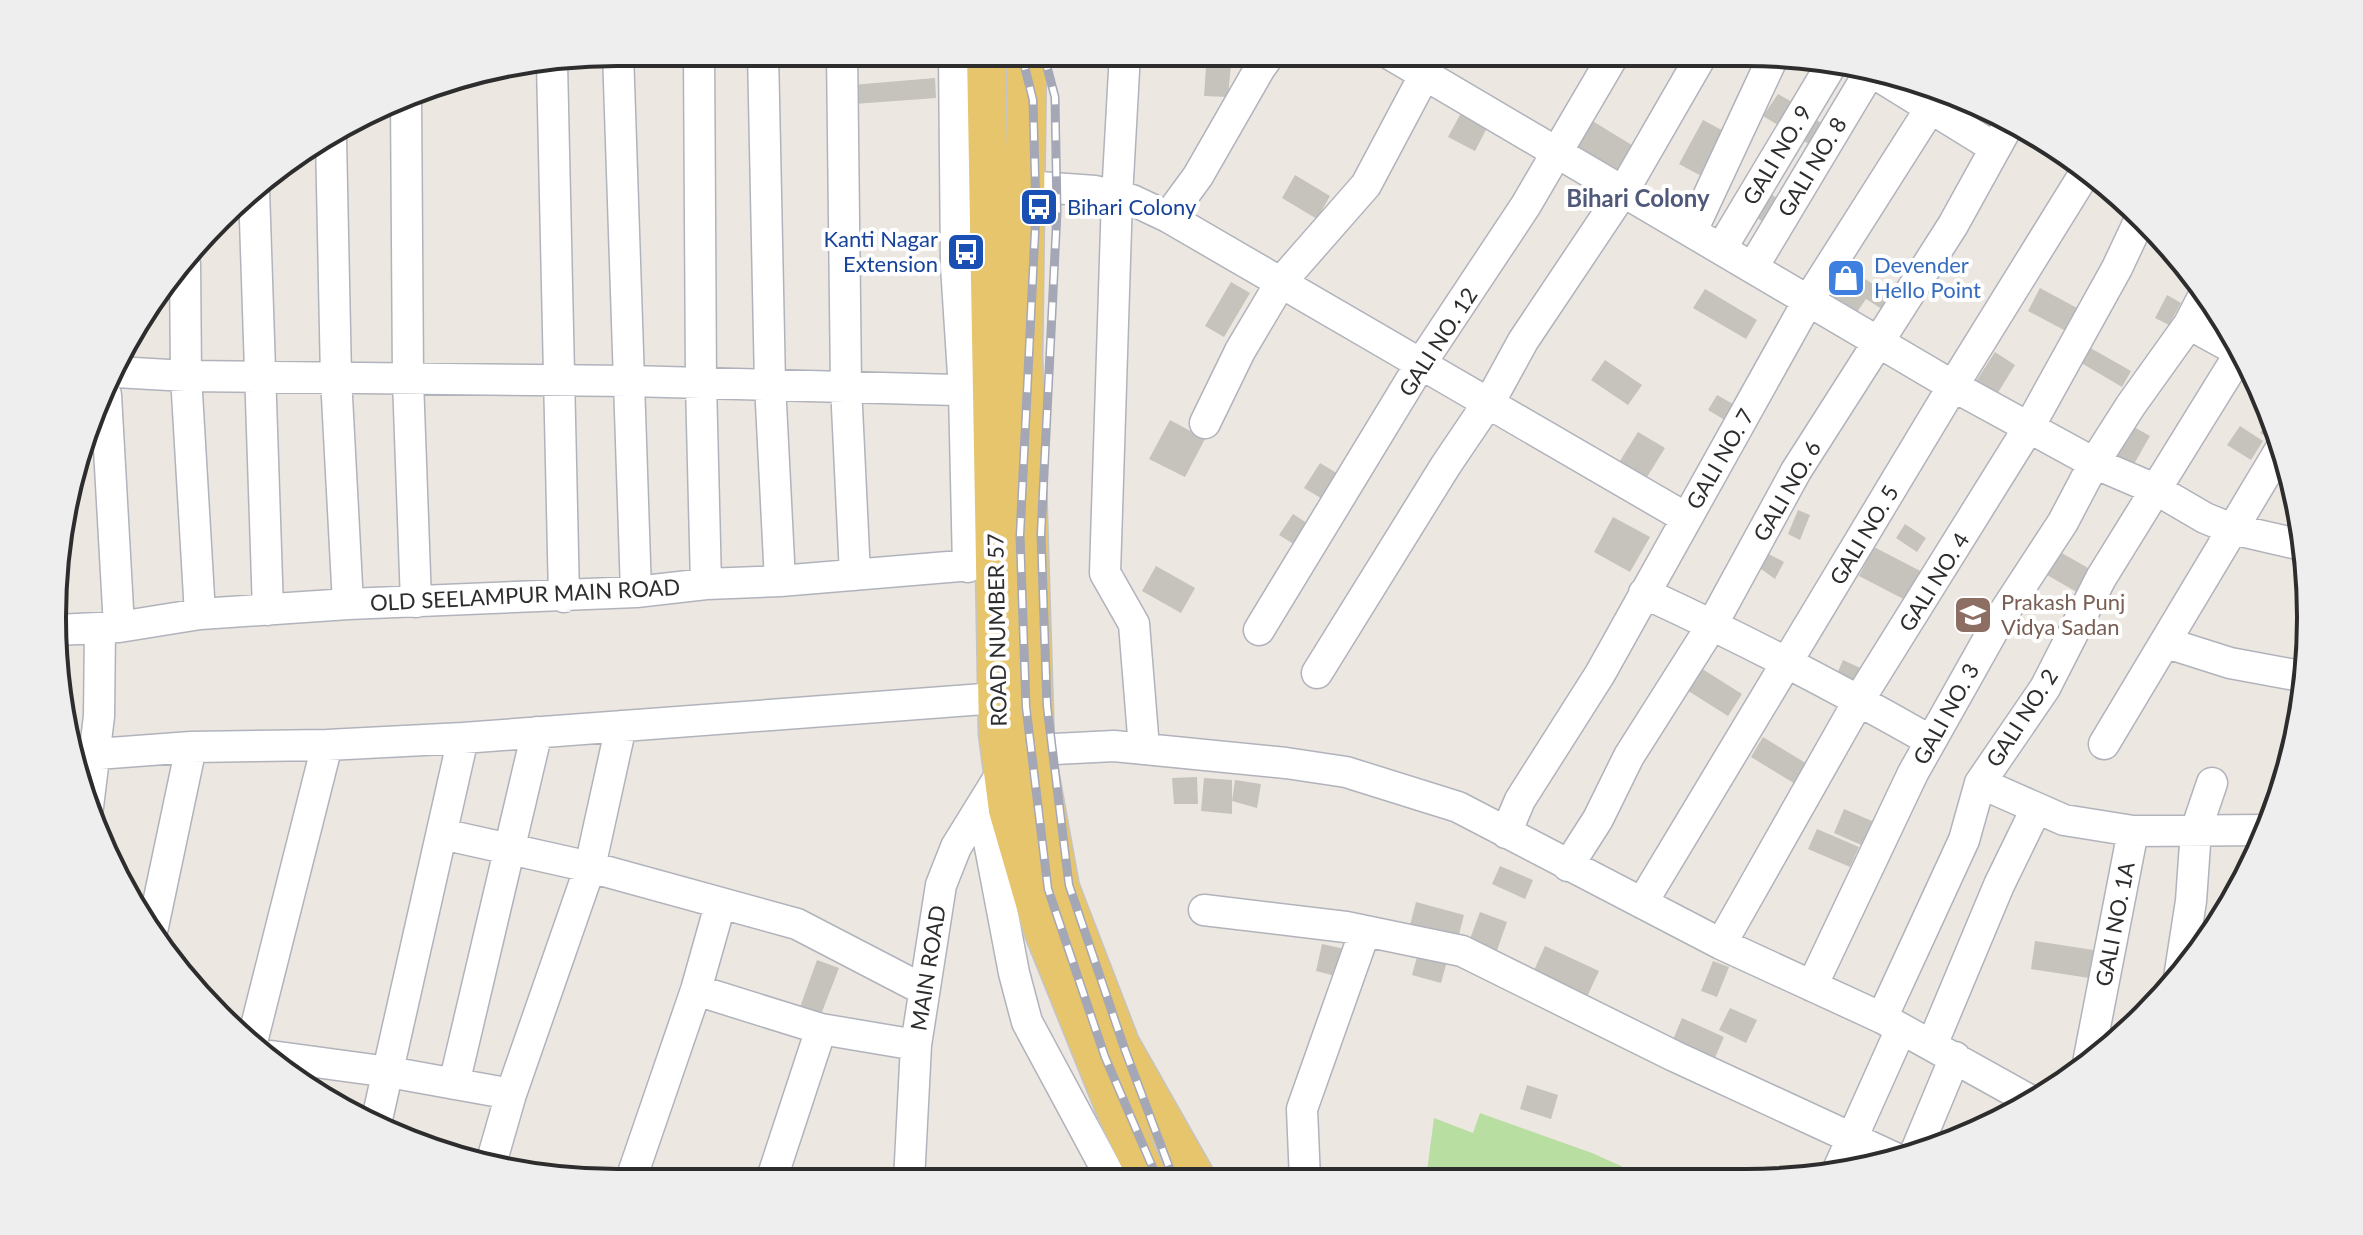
<svg xmlns="http://www.w3.org/2000/svg" width="2363" height="1235" font-family="Lato,sans-serif">
  <rect width="100%" height="100%" fill="#ede7e1"/>
  <path fill="#b9dea2" d="M1480,1113l112,40 58,26h-224l8,-61 39,15z"/>
  <path fill="#c6c2bc" d="M1140,53h42l1,6h-43z
    M1207,53h25l-4,44 -24,-1z
    M935,78l1,20 -82,6 -2,-19z
    M1778,94l23,13 -13,24 -25,-15z
    M1807,111l20,18 -11,19 -23,-13z
    M1461,113l27,13 -13,25 -27,-14z
    M1586,117l49,30 -18,30 -50,-29z
    M1703,120l26,14 -24,44 -26,-14z
    M1295,175l35,21 -13,23 -35,-21z
    M1757,185l20,13 -15,23 -20,-13z
    M1839,263l52,32 -9,14 -16,-10 -11,16 -34,-23z
    M1231,282l19,11 -26,44 -19,-11z
    M2040,288l50,27 -13,22 -49,-26z
    M1705,289l52,31 -11,19 -53,-31z
    M2167,295l14,8 -12,22 -14,-7z
    M2087,346l44,25 -9,16 -44,-26z
    M1995,352l20,13 -21,34 -21,-13z
    M1605,360l37,25 -14,20 -37,-25z
    M1717,395l25,14 -9,16 -25,-15z
    M2272,416l9,19 -6,8 -15,-10z
    M1170,420l35,19 -20,38 -36,-18z
    M2127,423l23,13 -20,35 -24,-13z
    M2240,426l23,15 -12,19 -24,-15z
    M1638,432l27,16 -23,37 -27,-16z
    M1320,463l25,15 -16,25 -25,-15z
    M1798,510l12,5 -10,25 -12,-6z
    M1293,514l20,13 -13,21 -21,-13z
    M1613,517l37,20 -20,35 -36,-20z
    M1905,524l21,14 -9,14 -21,-14z
    M1874,547l56,29 -15,29 -56,-29z
    M2053,548l42,24 -13,23 -42,-24z
    M1761,550l23,12 -9,17 -21,-15z
    M1156,566l39,22 -14,25 -39,-22z
    M1843,660l26,12 -6,13 -26,-11z
    M1696,665l46,29 -14,22 -46,-29z
    M1763,737l54,33 -12,20 -54,-33z
    M1197,777l1,27h-24l-2,-26z
    M1204,778l28,2v34l-31,-3z
    M1235,780l26,4 -4,24 -25,-7z
    M1844,809l42,18 -11,24 -41,-18z
    M1817,829l42,18 -9,20 -42,-18z
    M1500,866l33,14 -8,19 -33,-15z
    M1416,902l48,13 -8,31 -48,-13z
    M1480,912l27,10 -12,34 -28,-9z
    M2035,941l65,10 -4,28 -65,-10z
    M1322,944l27,6 -6,28 -27,-7z
    M1420,946l29,8 -8,29 -29,-8z
    M1545,946l54,25 -14,30 -54,-24z
    M817,960l22,8 -19,49 -21,-7z
    M1713,961l16,6 -12,30 -16,-6z
    M1730,1008l27,12 -11,23 -27,-13z
    M1682,1018l42,19 -10,23 -42,-18z
    M1527,1085l31,10 -7,24 -31,-10z"/>
  <g fill="none" stroke-linecap="round" stroke-linejoin="round">
    <defs>
      <path id="minor" d="M618,52l18,540
        M699,52l2,331 5,201
        M763,52l7,332 10,197
        M842,52l4,334 9,189
        M954,52l2,214 8,124 4,177
        M1125,53l-8,144 -12,376 29,51 10,124
        M1388,53l565,333 141,77 63,27 48,28 27,11 74,17
        M552,63l12,534
        M1869,70l126,78
        M406,98l2,282 8,222
        M331,138l5,240 12,226
        M1025,186l70,5 37,9 36,17 518,301
        M254,190l14,420
        M1168,217l30,-41 62,-108 11,-15
        M1692,231l83,-178
        M1721,249l112,-187
        M185,264l1,112 14,238
        M1753,267l119,-199
        M2189,324l51,28 6,6
        M116,372l70,4 444,5 363,10
        M106,395l13,232
        M1205,423l35,-72 41,-69 85,-97 59,-111
        M1644,593c98,45 194,95 287,148
        M56,630l63,-3 81,-13 148,-10 288,-12 70,-8 74,-3 216,-18
        M1259,630l161,-265 106,-160 89,-152
        M2167,643l63,20 76,14
        M1317,673l129,-208 48,-71 29,-53 101,-151 79,-137
        M2104,744l179,-299
        M1035,750l79,-4 172,17 60,9 112,35 263,137 161,74 151,84
        M70,756l121,-9 136,-2 136,-7 534,-40
        M1980,783l84,37 69,11 134,-1
        M982,805l32,168 13,49 85,158
        M88,807l11,-91 1,-87
        M1506,833l14,-33 80,-126 208,-373 134,-211
        M442,834l148,33 207,57 127,66
        M1568,866l30,-47 31,-63 83,-131 84,-154 157,-246 58,-105
        M1642,903l311,-517 135,-218
        M1204,910l142,17 116,24 212,105 221,102
        M153,927l38,-180
        M1721,944l138,-244 170,-273 88,-159 24,-51
        M2179,978l12,-77 5,-71 16,-47
        M1812,986l101,-213 86,-153 64,-98 31,-59 37,-58 58,-81 16,-31
        M696,990l125,39 95,16
        M1882,1018l82,-178 16,-57 65,-95 56,-110 141,-228
        M252,1042l75,-297
        M1932,1045l67,-160 37,-76
        M271,1056l118,16 122,22 -21,73
        M2088,1063l45,-232
        M454,1084l83,-352
        M510,1097l80,-230 31,-141
        M375,1128l88,-390
        M1915,1153l40,-96
        M1836,1174l65,-145
        M1305,1180l-3,-71 63,-178
        M771,1181l50,-152
        M909,1181l7,-136 25,-160 15,-38 47,-76
        M630,1182l66,-192 24,-85"/>
      <path id="major" d="M986,52l12,681 10,77 34,117 75,186 32,67
        M1027,52l-4,305 12,393 25,138 60,156 77,136"/>
    </defs>
    <use href="#minor" stroke="#b1b3bc" stroke-width="33"/>
    <use href="#major" stroke="#c4c4c4" stroke-width="41"/>
    <use href="#minor" stroke="#fff" stroke-width="30"/>
    <use href="#major" stroke="#e6c56d" stroke-width="38"/>
    <defs>
      <path id="rail" d="M1021,52l12,48 3,112 -16,323 6,172 22,182 57,168 53,123
        M1043,52l12,45 2,115 -16,322 6,172 22,179 56,165 49,130"/>
    </defs>
    <use href="#rail" stroke="#a4a7b5" stroke-width="9"/>
    <use href="#rail" stroke="#fff" stroke-width="6" stroke-dasharray="18" stroke-linecap="butt"/>
  </g>
  <defs>
    <symbol id="bus-square" viewBox="-11 -11 22 22"><rect x="-9" y="-9" width="18" height="18" rx="4" fill="#1a4fb4" stroke="#fff"/><path d="M-5-6H5V4H4V6H2V4H-2V6H-4V4H-5ZM-3.5-4V0h7V-4ZM-3.5 1.2v1.5H-2V1.2ZM2 1.2v1.5H3.5V1.2Z" fill="#fff"/></symbol>
    <symbol id="shop-square" viewBox="-11 -11 22 22"><rect x="-9" y="-9" width="18" height="18" rx="4" fill="#3f7fe0" stroke="#fff"/><path d="M-5-2.5h2.3a2.7 3.5 0 0 1 5.4 0H5L5.5 6h-11ZM-1.5-2.5h3a1.5 2.3 0 0 0-3 0Z" fill="#fff"/></symbol>
    <symbol id="school-square" viewBox="-11 -11 22 22"><rect x="-9" y="-9" width="18" height="18" rx="4" fill="#8d6e63" stroke="#fff"/><path d="M0-5L7-2L0 1L-7-2ZM-4 1L0 2.5L4 1V4Q0 6-4 4Z" fill="#fff"/></symbol>
  </defs>
  <g fill-rule="evenodd">
    <use href="#bus-square" x="1017" y="185" width="44" height="44"/>
    <use href="#bus-square" x="944" y="230" width="44" height="44"/>
    <use href="#shop-square" x="1824" y="256" width="44" height="44"/>
    <use href="#school-square" x="1951" y="593" width="44" height="44"/>
  </g>
  <g text-anchor="middle" stroke-width="8" stroke-linejoin="round" paint-order="stroke">
    <g font-size="22" fill="#2d2d2d" stroke="#fff">
      <text transform="translate(1777 155) rotate(-59)" y="8">GALI NO. 9</text>
      <text transform="translate(1812 167) rotate(-59)" y="8">GALI NO. 8</text>
      <text transform="translate(1438 342) rotate(-57)" y="8">GALI NO. 12</text>
      <text transform="translate(1720 459) rotate(-60)" y="8">GALI NO. 7</text>
      <text transform="translate(1787 491) rotate(-60)" y="8">GALI NO. 6</text>
      <text transform="translate(1864 535) rotate(-59)" y="8">GALI NO. 5</text>
      <text transform="translate(1934 582) rotate(-58)" y="8">GALI NO. 4</text>
      <text transform="translate(525 595) rotate(-3)" y="8">OLD SEELAMPUR MAIN ROAD</text>
      <text transform="translate(997 630) rotate(-91)" y="8">ROAD NUMBER 57</text>
      <text transform="translate(1946 714) rotate(-61)" y="8">GALI NO. 3</text>
      <text transform="translate(2022 718) rotate(-57)" y="8">GALI NO. 2</text>
      <text transform="translate(2115 924) rotate(-79)" y="8">GALI NO. 1A</text>
      <text transform="translate(928 968) rotate(-81)" y="8">MAIN ROAD</text>
    </g>
    <g font-size="22" fill="#164399" stroke="#fff" text-anchor="start">
      <text x="1067" y="215">Bihari Colony</text>
      <text x="938" y="247" text-anchor="end">Kanti Nagar<tspan x="938" dy="25">Extension</tspan></text>
    </g>
    <g font-size="22" fill="#366cbe" stroke="#fff" text-anchor="start">
      <text x="1874" y="273">Devender<tspan x="1874" dy="25">Hello Point</tspan></text>
    </g>
    <g font-size="22" fill="#785e54" stroke="#fff" text-anchor="start">
      <text x="2001" y="610">Prakash Punj<tspan x="2001" dy="25">Vidya Sadan</tspan></text>
    </g>
    <g font-size="24" font-weight="bold" fill="#50597a" stroke="#fff">
      <text x="1638" y="207">Bihari Colony</text>
    </g>
  </g>
  <path d="M0 0H2363V1235H0ZM617 66H1746A551 551 0 0 1 2297 617V618A551 551 0 0 1 1746 1169H617A551 551 0 0 1 66 618V617A551 551 0 0 1 617 66Z" fill="#eee" fill-rule="evenodd"/>
  <path fill="none" stroke="#2d2d2d" stroke-width="4" d="M617 66H1746A551 551 0 0 1 2297 617V618A551 551 0 0 1 1746 1169H617A551 551 0 0 1 66 618V617A551 551 0 0 1 617 66Z"/>
</svg>
